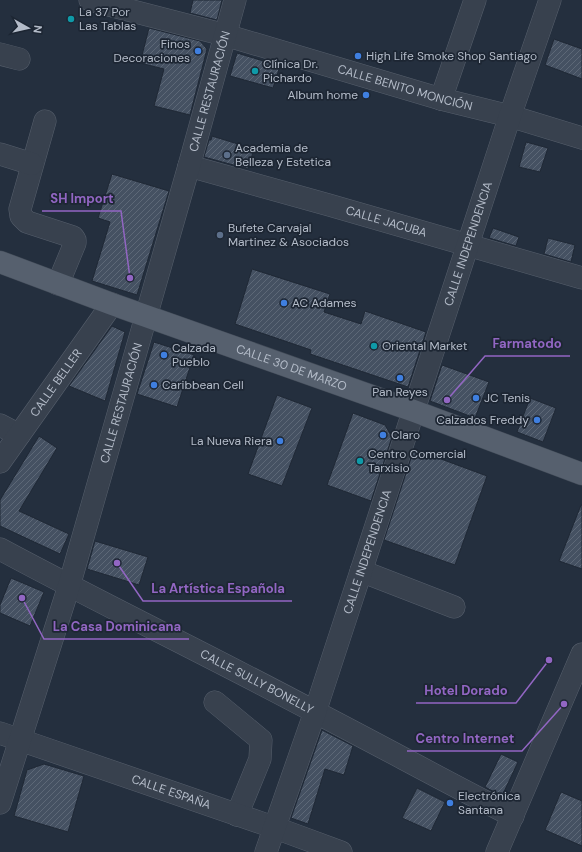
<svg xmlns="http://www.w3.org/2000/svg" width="582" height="852" font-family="'DM Sans',sans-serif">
  <defs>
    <pattern id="building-hatch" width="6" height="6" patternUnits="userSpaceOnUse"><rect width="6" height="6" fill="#455162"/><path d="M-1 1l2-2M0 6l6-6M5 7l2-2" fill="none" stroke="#5d6877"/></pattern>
  </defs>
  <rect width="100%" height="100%" fill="#242f3e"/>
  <path fill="url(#building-hatch)" stroke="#1f2835" d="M193,0h29l-5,20 -27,-7z
    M149,28l51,13 7,8 -17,66 -36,-9 10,-37 -24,-6z
    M554,39l28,10v30l-37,-14z
    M237,53l43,13 -7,22 -43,-12z
    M212,136l42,13 -6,20 -44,-12 5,-17h2z
    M526,142l22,6 -8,24 -21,-5z
    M112,174l57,17 -32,104 -45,-14 18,-59 -12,-4z
    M493,228l26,9 -3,9 -27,-8z
    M548,238l27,7 -4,17 -27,-8z
    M252,269l78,25 -6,18 37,12 4,-13 61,21 -18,55 -98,-33 1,-4 -76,-26z
    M112,326l13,6 -20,69 -36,-15z
    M154,342l40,13 -17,52 -40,-13z
    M442,365l47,17 -14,36 -45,-17z
    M277,395l35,13 -30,78 -34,-12z
    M530,398l26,10 -13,34 -26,-10z
    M353,413l32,12 7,12 -21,64 -44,-16z
    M39,436l18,12 -38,63 50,23 -9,20 -60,-28v-26z
    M414,449l73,27 -32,89 -71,-25z
    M581,505h1v64l-23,-8z
    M95,541l53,16 -9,28 -52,-16z
    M11,578l33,14 -14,34 -30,-13v-8z
    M322,730l31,16 -9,29 -19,-6 -17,55 -17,-6z
    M501,754l17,8 -16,34 -17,-9z
    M44,764l40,12 -16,56 -54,-16 13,-46z
    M417,788l28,14 -14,29 -29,-13z
    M561,792l21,9v45l-37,-16z"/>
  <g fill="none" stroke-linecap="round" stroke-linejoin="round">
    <defs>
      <g id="minor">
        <path id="s1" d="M90,0l135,35 216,64 69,17 72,22"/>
        <path d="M0,54l19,5"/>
        <path d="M441,99l34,-99"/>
        <path d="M45,121l-25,88 1,7 6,6 46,15 2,3v3l-17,41"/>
        <path d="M0,154l32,10"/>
        <path id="s2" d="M189,166l140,39 253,73"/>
        <path d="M0,425l19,10"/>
        <path id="s3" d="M0,462l112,-158"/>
        <path id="s4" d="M0,549c104,56 210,107 315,163 66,34 131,70 198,104"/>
        <path d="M361,571l93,36"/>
        <path d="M215,702l46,38 -1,19 -23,56"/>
        <path id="s5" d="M0,733l273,94 68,25"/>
        <path id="s6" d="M0,803l69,-217 120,-420 46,-166"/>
        <path id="s7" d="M266,852l49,-140 195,-596 40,-116"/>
        <path d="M497,852l85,-198"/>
      </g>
      <g id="major">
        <path id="s8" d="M0,262l112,42 302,107 168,63"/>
      </g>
    </defs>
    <use href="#minor" stroke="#565f6c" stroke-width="23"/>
    <use href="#major" stroke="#414a57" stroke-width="23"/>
    <use href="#minor" stroke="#38414e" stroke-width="22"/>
    <use href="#major" stroke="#56606e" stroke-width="22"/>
  </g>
  <g fill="#0f9aa8" stroke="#1d2633" stroke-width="1.5">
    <circle cx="71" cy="19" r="4"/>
    <circle cx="255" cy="71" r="4"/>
    <circle cx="374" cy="346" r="4"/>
    <circle cx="360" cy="461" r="4"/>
  </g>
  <g fill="#3f7fe0" stroke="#1d2633" stroke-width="1.5">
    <circle cx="198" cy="51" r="4"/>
    <circle cx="358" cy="56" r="4"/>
    <circle cx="366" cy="95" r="4"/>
    <circle cx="284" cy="303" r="4"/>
    <circle cx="164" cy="355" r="4"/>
    <circle cx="400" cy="378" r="4"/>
    <circle cx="154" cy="385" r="4"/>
    <circle cx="476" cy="398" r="4"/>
    <circle cx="537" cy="420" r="4"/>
    <circle cx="383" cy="435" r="4"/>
    <circle cx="280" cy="441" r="4"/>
    <circle cx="450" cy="803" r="4"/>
  </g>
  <g fill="#5c6f8a" stroke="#1d2633" stroke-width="1.5">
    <circle cx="227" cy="155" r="4"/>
    <circle cx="220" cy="235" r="4"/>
  </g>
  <g text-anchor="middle" stroke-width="3.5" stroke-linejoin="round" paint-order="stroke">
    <g font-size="12" fill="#b4bcc9" stroke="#1d2633" text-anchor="start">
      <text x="79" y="16">La 37 Por<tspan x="79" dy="14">Las Tablas</tspan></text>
      <text x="190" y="48" text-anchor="end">Finos<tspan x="190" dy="14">Decoraciones</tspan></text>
      <text x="366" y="60">High Life Smoke Shop Santiago</text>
      <text x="263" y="68">Clínica Dr.<tspan x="263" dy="14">Pichardo</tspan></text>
      <text x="358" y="99" text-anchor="end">Album home</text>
      <text x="235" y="152">Academia de<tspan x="235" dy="14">Belleza y Estetica</tspan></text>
      <text x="228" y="232">Bufete Carvajal<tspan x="228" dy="14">Martinez &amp; Asociados</tspan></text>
      <text x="292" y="307">AC Adames</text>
      <text x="382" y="350">Oriental Market</text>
      <text x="172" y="352">Calzada<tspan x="172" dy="14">Pueblo</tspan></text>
      <text x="162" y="389">Caribbean Cell</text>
      <text x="400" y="396" text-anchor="middle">Pan Reyes</text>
      <text x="484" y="402">JC Tenis</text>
      <text x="529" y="424" text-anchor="end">Calzados Freddy</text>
      <text x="391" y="439">Claro</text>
      <text x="272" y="445" text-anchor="end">La Nueva Riera</text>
      <text x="368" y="458">Centro Comercial<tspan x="368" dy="14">Tarxisio</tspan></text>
      <text x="458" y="800">Electrónica<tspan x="458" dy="14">Santana</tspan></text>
    </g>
    <g font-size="12" fill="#b4bcc9" stroke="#1d2633">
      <text dy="4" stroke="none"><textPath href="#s1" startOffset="327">CALLE BENITO MONCIÓN</textPath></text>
      <text dy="4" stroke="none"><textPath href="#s6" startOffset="742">CALLE RESTAURACIÓN</textPath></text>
      <text dy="4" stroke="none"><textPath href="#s2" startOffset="205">CALLE JACUBA</textPath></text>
      <text dy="4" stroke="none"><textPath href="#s7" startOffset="641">CALLE INDEPENDENCIA</textPath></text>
      <text dy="4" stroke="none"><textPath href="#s8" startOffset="310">CALLE 30 DE MARZO</textPath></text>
      <text dy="4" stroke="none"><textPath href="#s3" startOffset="97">CALLE BELLER</textPath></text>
      <text dy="4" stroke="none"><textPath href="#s6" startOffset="418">CALLE RESTAURACIÓN</textPath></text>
      <text dy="4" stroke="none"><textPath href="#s7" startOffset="317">CALLE INDEPENDENCIA</textPath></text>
      <text dy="4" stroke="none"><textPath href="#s4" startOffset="289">CALLE SULLY BONELLY</textPath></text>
      <text dy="4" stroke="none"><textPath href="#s5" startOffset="181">CALLE ESPAÑA</textPath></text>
    </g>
  </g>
  <path fill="none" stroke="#9266c3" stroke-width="1.5" d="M130 278L121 211H42M447 400L485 356H570M117 563L143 601H292M22 598L44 639H189M549 660L516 703H416M564 704L522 751H407"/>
  <g fill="#9266c3" stroke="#1d2633" stroke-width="1.5">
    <circle cx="130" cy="278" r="4"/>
    <circle cx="447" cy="400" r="4"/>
    <circle cx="117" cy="563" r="4"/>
    <circle cx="22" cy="598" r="4"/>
    <circle cx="549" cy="660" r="4"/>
    <circle cx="564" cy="704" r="4"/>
  </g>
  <g font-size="13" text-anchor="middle" font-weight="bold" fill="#9266c3" stroke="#1d2633" stroke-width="3.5" stroke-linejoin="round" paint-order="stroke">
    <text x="82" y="203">SH Import</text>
    <text x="527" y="348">Farmatodo</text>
    <text x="218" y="593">La Artística Española</text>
    <text x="117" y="631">La Casa Dominicana</text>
    <text x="466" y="695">Hotel Dorado</text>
    <text x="465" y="743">Centro Internet</text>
  </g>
  <g transform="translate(28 28) rotate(98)" stroke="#1d2633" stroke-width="3" paint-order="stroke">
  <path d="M0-3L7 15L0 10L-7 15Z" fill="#b4bcc9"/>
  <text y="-6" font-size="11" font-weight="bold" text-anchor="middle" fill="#b4bcc9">N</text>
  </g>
</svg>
